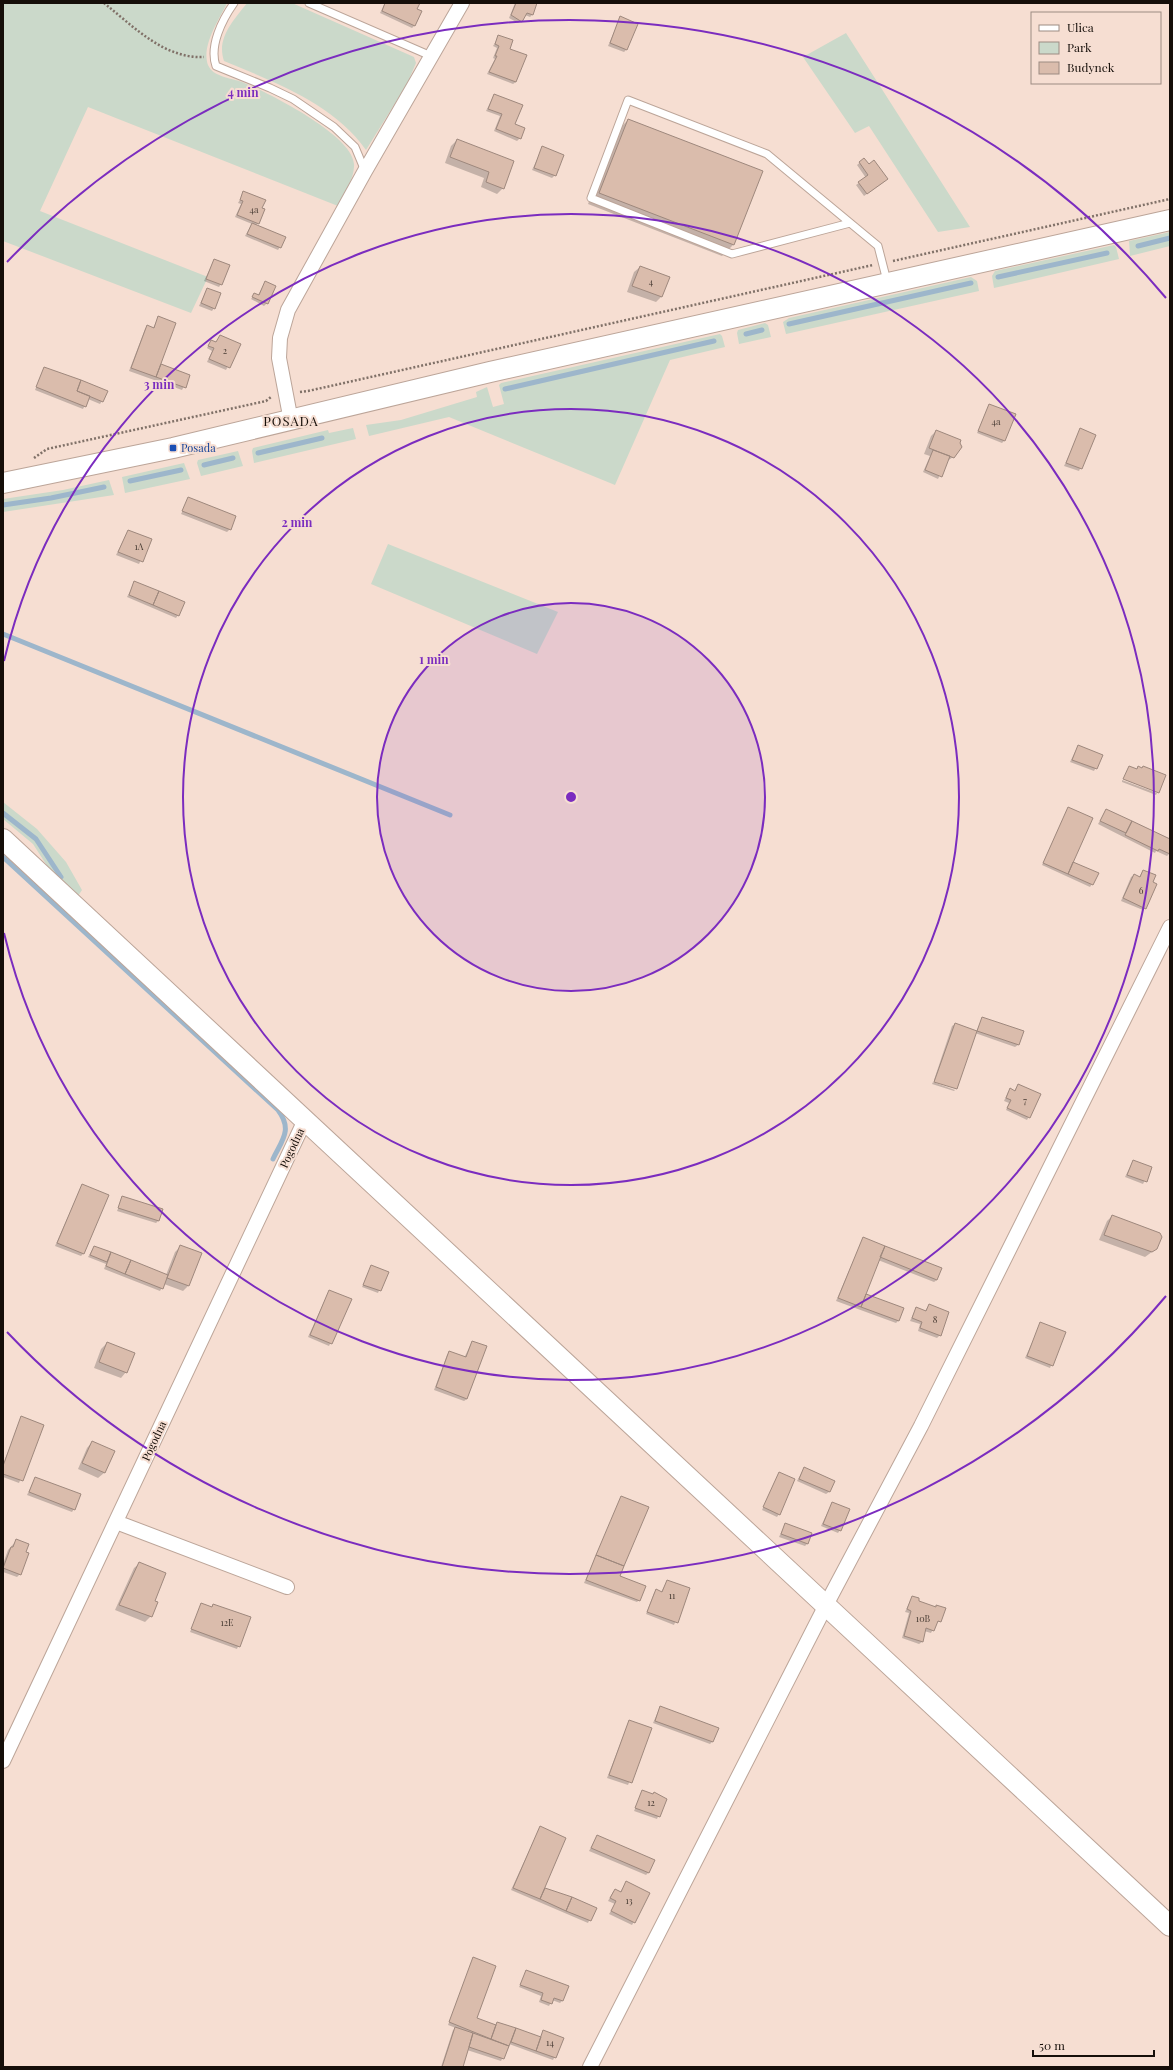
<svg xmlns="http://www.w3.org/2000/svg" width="1173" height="2070" font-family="'Playfair Display',serif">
  <rect width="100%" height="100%" fill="#f6ded2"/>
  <path fill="#cbd9ca" d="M3,3h224c-8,17 -26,43 -19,62 5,12 23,13 34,17 25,10 111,53 112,82 1,14 -10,29 -16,42l-250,-99 -48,104 168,66 -17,36 -188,-72z
    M247,3h45l122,54 2,6 -9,21 -41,66c-32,-46 -92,-68 -142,-89 -8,-23 10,-41 23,-58z
    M846,33l124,194 -32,5 -69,-106 -14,7 -52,-76z
    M1170,232v14l-40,10 -1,-15z
    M1114,245l2,2 3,12 -125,29 -2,-12 3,-5z
    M971,277l6,4 2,10 -193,43 -3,-12 6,-4z
    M765,323l3,2 3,12 -32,7 -2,-11 1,-3z
    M720,334l2,2 3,11 -55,13 -55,125 -166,-68 -80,19 -3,-11 35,-5 76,-23 -1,-5 11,-5 6,20 11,-3 -5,-19 2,-2z
    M353,428l3,11 -102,24 -2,-12 1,-3 75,-18 1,3z
    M238,451l5,15 -42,10 -4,-13 1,-3z
    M184,463l6,16 -65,14 -3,-16z
    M109,480l5,15 -111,17v-13l60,-9z
    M388,544l170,68 -21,42 -166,-70z
    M3,802l34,27 29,33 16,28 -6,9 -23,-24 -20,-31 -30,-25z"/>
  <path fill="#0003" d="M385,3h33l-2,6 -1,16 -3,3 -32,-15z
    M515,3h20l-3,12 -2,2 -5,-2 -7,8 -9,-5z
    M620,18l7,31 -3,3 -16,-6z
    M499,36l10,13 7,33 -3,2 -26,-10 8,-15 -2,-1 4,-10 -4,-2z
    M494,95l20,29 6,14 -3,3 -23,-10 6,-15 -14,-5z
    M628,120l105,125 -11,11 -134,-52 29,-73z
    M457,140l56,22 -10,26 -6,6 -16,-7 3,-9 -39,-15 6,-17z
    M543,147l12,28 -3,3 -20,-8z
    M864,159l20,23 -20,14 -8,-11 10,-7 -9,-13z
    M244,192l17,16 -2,15 -3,2 24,22 -2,3 -33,-14 7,-12 -17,-7 6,-13 -3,-1z
    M214,260l7,24 -2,3 -15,-6z
    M640,267l29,11 -8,19 -5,5 -29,-10 7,-20z
    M265,282l2,21 -3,3 -13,-7 4,-5 3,1z
    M207,289l7,19 -2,3 -13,-5z
    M158,318l2,47 29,11 -7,14 -53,-19 16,-42 2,-3 6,2z
    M220,336l19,9 -13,25 -19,-8 5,-11 -5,-3 2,-4 2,-3 5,2z
    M44,368l58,33 -2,3 -12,-5 -5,10 -48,-19z
    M989,405l15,36 -2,2 -25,-10z
    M1081,429l14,6 -16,36 -15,-5z
    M936,431l17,26 -7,5 -8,17 -15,-7 7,-16 -6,-2 7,-18z
    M189,498l41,31 -3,3 -46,-18z
    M128,531l23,8 -12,25 -23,-9z
    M135,582l43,33 -2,3 -49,-21z
    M1078,746l24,9 -8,16 -24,-9z
    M1122,780l35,13 -1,2 -34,-13z
    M1068,808l4,54 20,22 -2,3 -48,-22z
    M1106,810l64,30v13l-3,3 -11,-5 -1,2 -57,-29z
    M1143,871l2,37 -2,2 -22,-9 10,-24 3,-2 5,2z
    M983,1018l39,14 -4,13 -3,2 -40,-14 -19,55 -22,-8 18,-54 3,-2 21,8z
    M933,1082l22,8 -1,1 -22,-7z
    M1018,1085l22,10 -13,25 -21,-10 3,-7 -5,-2 4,-9 2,-2 4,1z
    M1133,1161l18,7 -8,16 -18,-7z
    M82,1185l1,69 -2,2 -26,-10z
    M123,1197l36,23 -3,3 -39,-12z
    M1112,1216l44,33 -11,8 -46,-17 8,-19z
    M863,1238l74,42 -3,2 -56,-22 -13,34 33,27 -2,2 -60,-22z
    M181,1246l19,8 -12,32 -5,5 -19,-7 -4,7 -56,-22 2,-5 -18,-7 6,-10 72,28 9,-23z
    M371,1267l16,5 -9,21 -16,-6z
    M329,1291l21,9 -21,46 -21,-9z
    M929,1305l11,30 -3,3 -19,-7 2,-7 -10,-3 6,-13 9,3z
    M1041,1323l24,10 -15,35 -25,-10z
    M472,1342l14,5 -19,52 -3,2 -30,-11 13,-35 2,-3 15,6z
    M107,1343l19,29 -5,6 -27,-10 7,-19z
    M22,1417l21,8 -24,58 -16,-6v-13z
    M92,1442l21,9 -9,22 -6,5 -20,-9 9,-21z
    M804,1468l25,24 -3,2 -29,-13z
    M779,1473v41l-2,3 -15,-7z
    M35,1478l39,31 -2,3 -45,-17z
    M622,1497l-3,80 20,23 -2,2 -53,-19z
    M832,1503l8,27 -2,3 -17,-7z
    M785,1524l22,20 -2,2 -26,-9z
    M16,1541l4,33 -3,3 -14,-5v-8l5,-14z
    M140,1563l13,39 -2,14 -6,6 -30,-12 19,-42z
    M667,1581l22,8 -15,36 -28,-11 8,-21 2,-3 5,2z
    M912,1597l5,4 18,7 2,-2 3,15 -4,2 -5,10 -7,-2 -2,11 -3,2 -17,-6 7,-25 -4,-1z
    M202,1604l9,4 3,-3 35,13 -12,31 -47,-17z
    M660,1707l52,35 -2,2 -57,-21z
    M629,1721l22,8 -23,56 -21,-7z
    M643,1791l22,8 -8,20 -23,-8z
    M540,1827l4,61 51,20 -7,15 -77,-33z
    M597,1836l57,25 -6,12 -2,2 -57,-24z
    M627,1882l22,12 -17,31 -23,-11 6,-10 -7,-3 5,-9 2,-2 5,2z
    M473,1959l3,60 19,7 3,-3 42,15 3,-6 20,7 -10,21 -44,-16 -8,17 -34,-11 -5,17h-21l12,-37 3,-2 -8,-3z
    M527,1971l35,30 -2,2 -8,-3 -3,6 -10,-4 2,-6 -22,-9z"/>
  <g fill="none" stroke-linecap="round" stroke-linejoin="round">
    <path stroke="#9db6cb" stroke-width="5" d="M1138,246l32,-8
      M998,277l109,-24
      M789,324l182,-41
      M746,334l16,-4
      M505,389l209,-48
      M258,453l64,-15
      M204,465l29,-7
      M130,481l51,-11
      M3,505l48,-7 53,-11
      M3,634l447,181
      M3,813l33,26 25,38
      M3,857l275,253c15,20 4,30 -5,49"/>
  </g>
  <path fill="#dabcac" stroke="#9e887d" d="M385,3h35l-3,6 5,2 -7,15 -33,-15z
    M516,3h21l-4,12 -6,-2 -5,9 -11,-7z
    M620,16l18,8 -11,26 -17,-7z
    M498,35l15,5 -3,9 17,6 -11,27 -27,-10 8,-16h-2l4,-10 -4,-2z
    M494,94l29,11 -8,19 10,4 -4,11 -25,-10 6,-15 -14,-5z
    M628,119l135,52 -29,74 -135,-52z
    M457,139l57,22 -10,28 -18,-7 3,-10 -39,-15z
    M542,146l22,9 -8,21 -22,-8z
    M864,158l5,6 5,-4 14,19 -21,15 -9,-12 10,-7 -9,-13z
    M243,191l23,9 -4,8 3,1 -6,15 -22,-9 6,-14 -3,-1z
    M252,223l34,14 -5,11 -34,-14z
    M214,259l16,6 -8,20 -16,-6z
    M640,266l30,11 -8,20 -30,-11z
    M265,281l11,5 -8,18 -16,-7 2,-4 5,2z
    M207,288l14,5 -6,16 -14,-6z
    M158,316l18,7 -20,54 -25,-9 16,-43 7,3z
    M220,335l21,9 -11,24 -21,-9 5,-11 -6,-2 3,-6 5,2z
    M161,364l29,11 -4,13 -30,-11z
    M44,367l37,13 -4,11 13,5 -4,11 -50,-20z
    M81,380l27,11 -5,11 -26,-11z
    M989,404l27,10 -11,27 -27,-10z
    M1080,428l16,7 -14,34 -16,-6z
    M936,430l25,10 -1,3 2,4 -8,11 -25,-10z
    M933,450l17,6 -8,21 -17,-7z
    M188,497l48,19 -5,14 -49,-19z
    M128,530l24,9 -9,23 -25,-10z
    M134,581l25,10 -6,14 -24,-10z
    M159,591l26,11 -6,14 -26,-11z
    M1078,745l25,10 -6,14 -25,-9z
    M1129,766l8,3 1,-3 4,2 1,-2 23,9 -7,18 -36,-14z
    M1068,807l25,11 -25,56 -25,-11z
    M1106,809l26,12 -6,12 -26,-12z
    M1132,821l38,18v15l-11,-5 -1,2 -33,-16z
    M1073,862l26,11 -6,12 -25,-11z
    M1143,870l13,5 -3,7 4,2 -11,25 -23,-11 11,-24 6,3z
    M982,1017l42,14 -5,14 -42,-14z
    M955,1023l22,8 -20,58 -23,-7z
    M1018,1084l23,10 -11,24 -23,-10 4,-8 -5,-2 4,-10 5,3z
    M1133,1160l19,7 -5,15 -20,-7z
    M82,1184l27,11 -25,59 -27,-11z
    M122,1196l41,13 -4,12 -41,-13z
    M1112,1215l48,18 2,4 -5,12 -5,3 -48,-17z
    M863,1237l22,9 -24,61 -23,-9z
    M180,1245l22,8 -13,33 -22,-8z
    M94,1246l17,6 -4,10 -17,-7z
    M885,1246l57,22 -5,12 -57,-23z
    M111,1252l20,8 -6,14 -19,-8z
    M131,1260l37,15 -5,14 -38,-15z
    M371,1265l18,7 -8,19 -18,-6z
    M329,1290l23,9 -20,45 -22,-9z
    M866,1294l38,14 -5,13 -38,-14z
    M929,1304l20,8 -8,24 -21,-8 2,-6 -10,-4 4,-11 10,4z
    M1040,1322l26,10 -13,34 -26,-10z
    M472,1341l15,5 -20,53 -31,-12 13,-36 17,6z
    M107,1342l28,11 -8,20 -28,-11z
    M21,1416l23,9 -21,56 -20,-7v-8z
    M92,1441l23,10 -10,22 -23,-10z
    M804,1467l31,14 -5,11 -31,-13z
    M779,1472l16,7 -15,36 -17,-8z
    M35,1477l46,17 -6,16 -46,-18z
    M621,1496l28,11 -25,59 -28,-11z
    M832,1502l18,7 -9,22 -18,-7z
    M785,1523l27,10 -4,11 -27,-10z
    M16,1539l13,5 -3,8 3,1 -8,22 -18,-7 8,-21h2z
    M596,1555l28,11 -4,10 26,10 -6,15 -54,-21z
    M139,1562l27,11 -11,28 3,1 -6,15 -33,-12z
    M667,1580l23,8 -12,35 -31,-11 9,-23 6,3z
    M912,1596l7,2v3l17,6v-2l10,3 -5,14 -3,-1 -4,10 -8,-3 -3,14 -19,-6 7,-25 -4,-2z
    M201,1603l11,4 1,-3 38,13 -11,30 -49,-18z
    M660,1706l59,22 -6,14 -58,-21z
    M629,1720l23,8 -20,55 -23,-8z
    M642,1790l11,4 1,-2 13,7 -7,18 -25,-9z
    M540,1826l26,12 -26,61 -27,-11z
    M597,1835l58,25 -6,13 -58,-25z
    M626,1881l24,12 -15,30 -24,-12 5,-10 -6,-3 5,-9 6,3z
    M545,1888l27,9 -6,14 -26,-12z
    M572,1897l25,11 -6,13 -25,-10z
    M473,1957l23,9 -19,52 19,7 -5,14 -42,-17z
    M526,1970l43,16 -6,15 -9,-3 -2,6 -11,-4 2,-7 -23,-8z
    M497,2022l19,6 -7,18 -18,-7z
    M455,2027l18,6 -4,14 -6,20h-21z
    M516,2028l25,9 -5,14 -25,-9z
    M543,2030l21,8 -8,20 -20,-7z
    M473,2033l36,13 -5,13 -35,-12z"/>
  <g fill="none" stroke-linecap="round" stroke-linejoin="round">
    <defs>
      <path id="lane" d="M234,3c-12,17 -25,43 -18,63l54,22 23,11 41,28 21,20 10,24
        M309,3l122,53
        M850,223l-118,31 -141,-56 37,-98 139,54 111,92 9,35"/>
      <path id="street" d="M291,421l-12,-63 1,-20 8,-28 77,-139 97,-168
        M116,1522l171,65
        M3,1761l302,-641
        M590,2067l236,-462 95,-179 249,-499"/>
      <path id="secondary" d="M3,483l170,-35 317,-76 680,-152
        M3,839l1167,1087"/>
    </defs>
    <use href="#lane" stroke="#bca599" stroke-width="9"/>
    <use href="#street" stroke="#bca599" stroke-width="16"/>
    <use href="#secondary" stroke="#bca599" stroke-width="22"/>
    <path stroke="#807168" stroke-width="2.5" stroke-dasharray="2 2" stroke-linecap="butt" d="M104,3c29,23 60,56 100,54
      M893,261l277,-62
      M300,392l8,-1 565,-126
      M34,458l13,-9 219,-48 5,-4"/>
    <use href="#lane" stroke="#fff" stroke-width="7"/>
    <use href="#street" stroke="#fff" stroke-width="14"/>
    <use href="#secondary" stroke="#fff" stroke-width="20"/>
  </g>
  <circle cx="571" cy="797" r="194" fill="#7b2cbf" fill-opacity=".12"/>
  <g fill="none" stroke="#7b2cbf" stroke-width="2">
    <circle cx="571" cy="797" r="194"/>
    <circle cx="571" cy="797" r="388"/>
    <path d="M4 661A583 583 0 1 1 4 933"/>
    <path d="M1166 1296A777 777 0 0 1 7 1332M7 262A777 777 0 0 1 1166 298"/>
  </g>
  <rect fill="#1a4fb4" stroke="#f6ded2" stroke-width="1.5" x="169" y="444" width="8" height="8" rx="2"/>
  <g text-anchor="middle" stroke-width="4" stroke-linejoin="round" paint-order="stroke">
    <g font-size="9" fill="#463a32">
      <text x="254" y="213">4a</text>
      <text x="651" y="285">4</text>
      <text x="225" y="354">2</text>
      <text x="996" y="425">4a</text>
      <text x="139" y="550">1A</text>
      <text x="1141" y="894">6</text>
      <text x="1025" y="1104">7</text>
      <text x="935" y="1323">8</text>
      <text x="672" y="1599">11</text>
      <text x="923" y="1622">10B</text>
      <text x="227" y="1626">12E</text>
      <text x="651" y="1806">12</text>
      <text x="629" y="1904">13</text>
      <text x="550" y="2046">14</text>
    </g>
    <g font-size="11" fill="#164399" stroke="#f6ded2" text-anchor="start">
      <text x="181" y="452">Posada</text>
    </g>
    <g font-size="11" fill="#150e09" stroke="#f6ded2">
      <text transform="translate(292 1148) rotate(-65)" y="4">Pogodna</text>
      <text transform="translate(154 1441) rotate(-65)" y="4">Pogodna</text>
    </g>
    <g font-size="13" letter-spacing="1" fill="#150e09" stroke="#f6ded2">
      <text x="291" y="426">POSADA</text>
    </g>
  </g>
  <circle cx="571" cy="797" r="6" fill="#7b2cbf" stroke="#f6ded2" stroke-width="2"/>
  <g font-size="12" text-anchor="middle" font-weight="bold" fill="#7b2cbf" stroke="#f6ded2" stroke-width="4" stroke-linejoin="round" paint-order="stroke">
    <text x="243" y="97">4 min</text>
    <text x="159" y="389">3 min</text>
    <text x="297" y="527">2 min</text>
    <text x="434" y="664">1 min</text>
  </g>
  <rect width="1173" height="2070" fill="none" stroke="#150e09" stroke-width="8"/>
  <rect x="1031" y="12" width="130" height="72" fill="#f6ded2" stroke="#9c8b82"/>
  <rect x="1039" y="25" width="20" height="6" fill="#ffffff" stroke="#9c8b82"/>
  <text x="1067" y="32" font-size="12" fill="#150e09">Ulica</text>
  <rect x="1039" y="42" width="20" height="12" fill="#cbd9ca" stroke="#9c8b82"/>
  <text x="1067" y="52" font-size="12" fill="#150e09">Park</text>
  <rect x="1039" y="62" width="20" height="12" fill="#dabcac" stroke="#9c8b82"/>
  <text x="1067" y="72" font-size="12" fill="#150e09">Budynek</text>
  <path d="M1033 2050v6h121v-6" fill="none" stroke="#150e09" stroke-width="2"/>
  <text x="1039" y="2050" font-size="12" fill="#150e09" stroke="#f6ded2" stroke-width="3" paint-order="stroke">50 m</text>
</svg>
